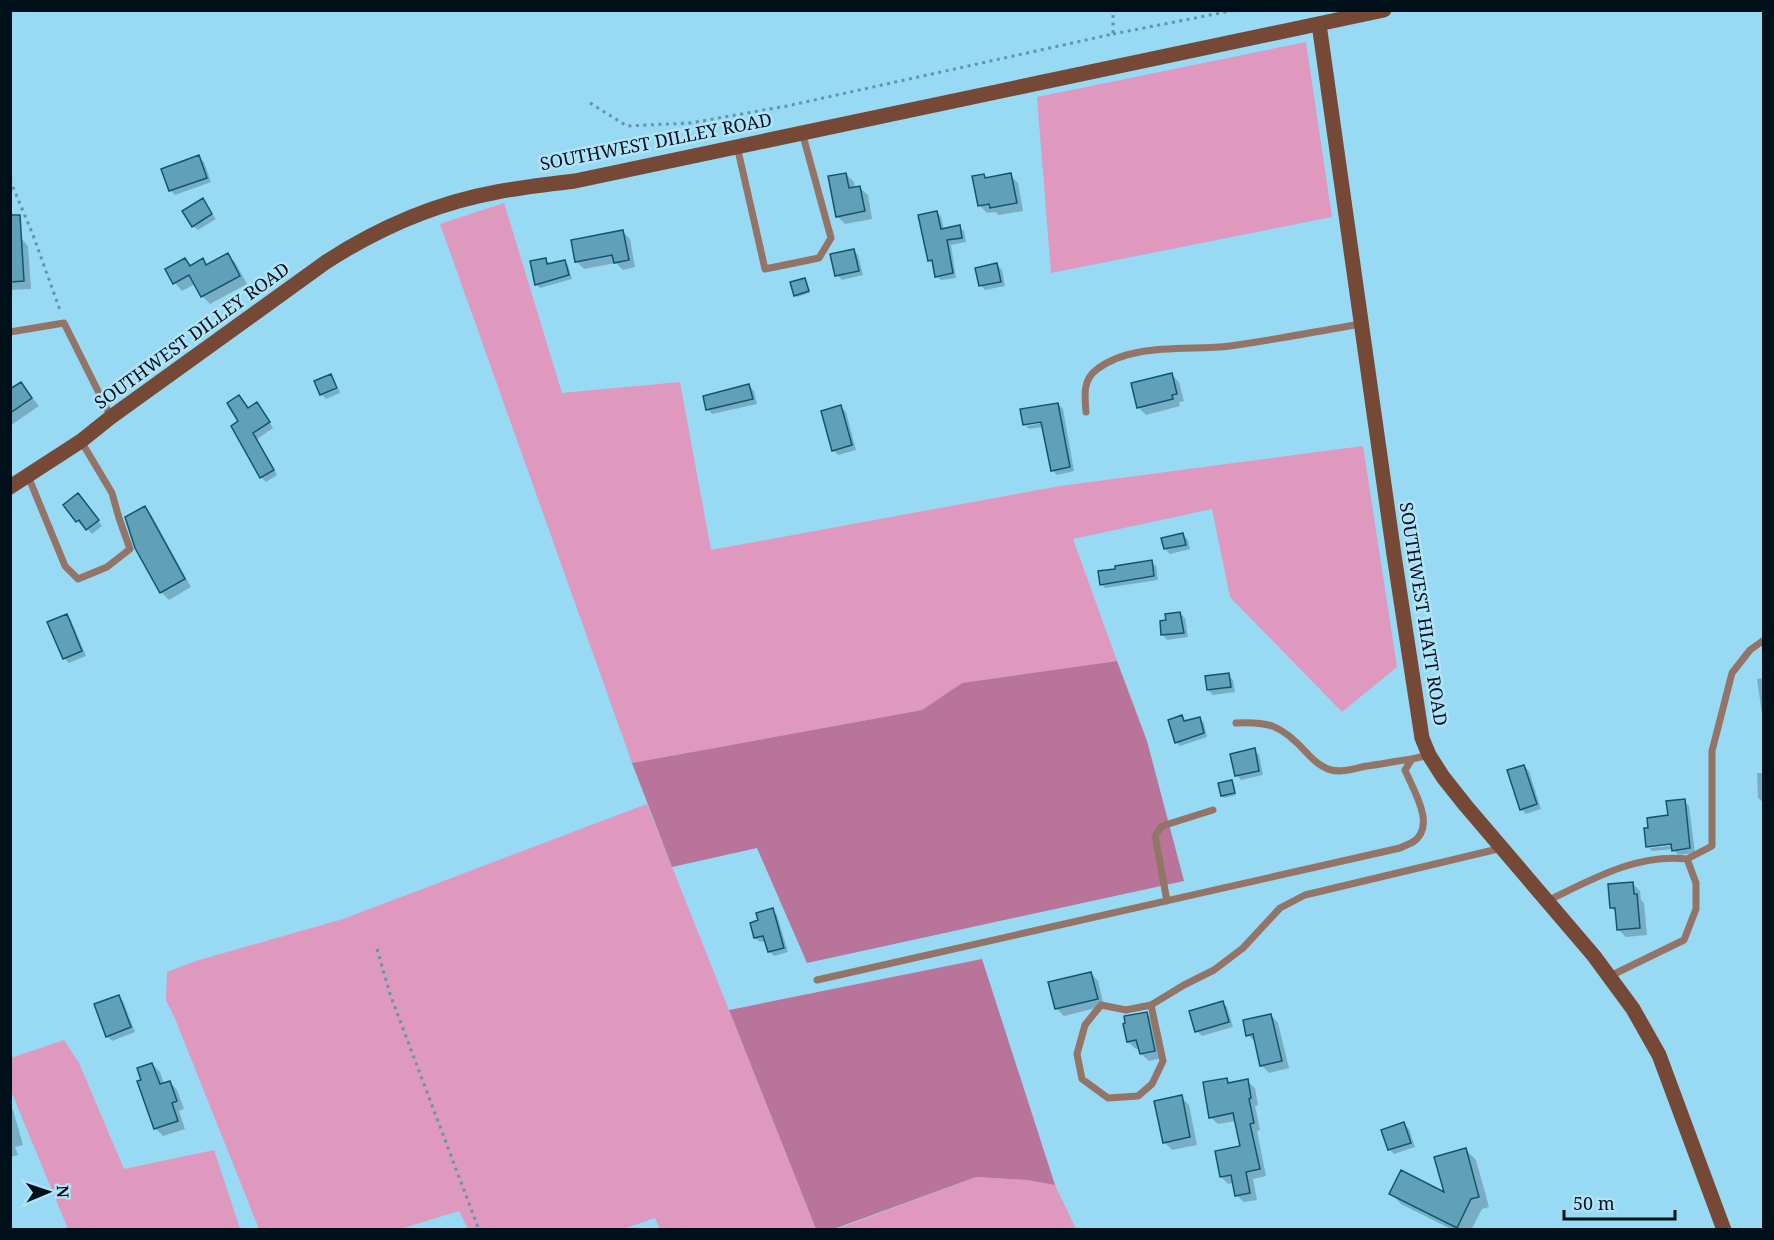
<svg xmlns="http://www.w3.org/2000/svg" width="1774" height="1240" font-family="'Noto Serif',serif">
  <rect width="100%" height="100%" fill="#98d9f4"/>
  <path fill="#df99bf" d="M1306,42l26,175 -281,56 -14,-176z
    M504,203l58,190 118,-11 31,168 349,-64 303,-40 34,221 -55,45 -112,-115 -18,-88 -139,30 44,122 -155,22 -40,27 -290,53 -192,-539z
    M647,804l169,425h-156l-5,-11 -32,11h-155l-9,-18 -59,18h-141l-83,-208 -10,-21 1,-28 29,-11 147,-42z
    M64,1040l15,23 45,106 90,-19 26,79h-172l-57,-138v-33z
    M976,1177l51,3 28,5 21,44 -242,1z"/>
  <path fill="#b9749a" d="M1117,661l30,80 37,140 -377,82 -50,-115 -85,19 -40,-104 290,-53 40,-27z
    M982,959l73,226 -28,-5 -51,-3 -142,52h-18l-87,-219z"/>
  <path fill="#0003" fill-rule="evenodd" d="M199,157l5,5 7,20 -36,13 -5,-5z
    M846,174l8,8 1,7 5,-1 8,7 4,24 -27,5 -8,-8z
    M1010,175l8,8 5,28 -24,4 -4,-3 -8,1 -8,-8 4,-29 4,3z
    M202,200l14,19 -18,11 -5,-4z
    M937,212l4,5 3,13 15,-3 5,4 2,11 -15,3 5,33 -15,2 -5,-4 -2,-12 -4,-4z
    M623,232l7,7 5,28 -12,3 -7,-7 -32,6 -8,-8z
    M21,238l7,8 3,43 -21,1v-51z
    M853,250l5,5 5,20 -21,5 -5,-5z
    M227,255l8,7 12,22 -37,20 -8,-8 -7,-12 -13,7 -7,-8 -8,-13 18,-10 7,6 10,-6 6,6z
    M546,259l4,6 14,-4 4,4 4,14 -32,9 -4,-4z
    M997,265l5,5 3,16 -20,4 -5,-5z
    M804,279l6,14 -13,4 -2,-2z
    M1171,374l8,8 5,19 -5,1 1,4 -34,9 -8,-8z
    M21,384l18,22 -29,20v-35z
    M749,386l5,5 3,13 -45,10 -4,-5z
    M339,389l1,4 -14,6 -4,-4z
    M239,397l10,12h12l12,19 -16,11 20,36 -11,7 -5,-5 -21,-56z
    M1058,404l5,5 11,62 -17,4 -5,-5 -9,-43 -14,2 -5,-5 -2,-14zM1048,419v3l-22,4v-3z
    M841,407l5,5 10,38 -18,5 -5,-5z
    M83,500l19,26 -10,8 -8,-9 -2,1 -5,-5 -12,-16z
    M145,508l7,8 39,71 -22,13 -8,-8z
    M1183,535l5,5 2,9 -20,5 -5,-5z
    M1151,562l5,4 2,14 -53,8 -4,-4z
    M1180,613l5,5 3,19 -21,3 -4,-5 4,-13z
    M67,615l4,5 15,36 -17,7 -5,-5z
    M1228,675l5,5 2,12 -22,3 -5,-5z
    M1764,678v50l-7,-49z
    M1182,717l4,4 14,-2 4,4 3,14 -27,9 -4,-4z
    M1254,750l5,5 4,20 -22,5 -4,-5z
    M1524,766l5,5 12,38 -15,5 -5,-5z
    M1757,773h7v30l-6,-5z
    M1232,782l2,2 2,11 -12,3 -2,-2z
    M1684,801l5,5 6,47 -17,2 -5,-6 -21,2 -4,-5 22,-29zM1679,842v3l-29,3v-3z
    M1632,883l8,8 1,9 3,3 3,32 -21,2 -8,-8 -1,-16 -6,-6z
    M772,910l5,5 11,37 -14,4 -5,-5 -3,-10 -6,1 -5,-4 5,-17z
    M1091,973l7,8 6,25 -40,10 -8,-8z
    M118,996l5,5 12,31 -23,9 -5,-5z
    M1222,1003l5,4 6,20 -31,9 -5,-5z
    M1146,1013l8,8 8,37 -13,3 -8,-7 -1,-6 -4,1 -8,-7z
    M1271,1015l7,8 11,45 -20,5 -8,-8 -5,-22 -8,-8z
    M152,1064l8,8 4,12 6,-2 7,8 7,19 -5,2 6,18 -22,7 -8,-8 -12,-47z
    M1226,1080l4,4 17,-3 8,7 3,17 -3,1 5,24 -3,1 9,45 -13,3 4,21 -13,2 -8,-7 -2,-12 -6,1 -7,-7 21,-30 -6,-26 -18,3 -8,-7z
    M1181,1097l8,8 8,40 -25,5 -8,-8z
    M10,1108l3,2 10,35 -8,2 3,8 -8,2z
    M1404,1124l5,5 6,18 -21,7 -5,-5z
    M1465,1149l11,11 13,47 -7,2 -11,21h-18l-52,-26 -10,-11 55,2z"/>
  <path fill="#61a0b9" stroke="#10576e" stroke-width="1.5" d="M199,155l8,23 -38,13 -8,-22z
    M846,173l3,15 11,-2 5,25 -29,6 -8,-41z
    M1011,173l6,30 -27,5 -1,-4 -11,2 -6,-30 12,-2 1,4z
    M203,198l9,16 -20,13 -10,-16z
    M937,211l4,18 19,-4 2,13 -15,2 6,33 -18,4 -3,-17 -4,1 -10,-46z
    M10,215h10l4,66 -14,1z
    M623,230l6,30 -15,3 -2,-8 -37,7 -4,-22z
    M854,249l5,22 -24,5 -5,-22z
    M228,253l12,23 -39,21 -12,-22 -16,9 -8,-15 20,-11 5,8 13,-8 3,7z
    M546,258l1,6 18,-4 4,15 -34,10 -5,-24z
    M997,263l4,19 -22,4 -4,-18z
    M805,278l4,13 -15,5 -4,-14z
    M1172,373l5,21 -5,1 1,4 -36,9 -6,-25z
    M331,374l6,14 -17,7 -6,-14z
    M21,382l11,16 -22,15v-24z
    M749,384l4,15 -47,11 -3,-14z
    M239,395l9,13 9,-6 13,20 -17,11 21,37 -14,8 -29,-52 7,-5 -11,-18z
    M1058,403l12,64 -19,4 -10,-49 -18,3 -3,-16z
    M841,405l11,40 -20,6 -11,-40z
    M78,493l21,27 -13,10 -7,-10 -3,2 -13,-17z
    M145,506l40,73 -25,14 -25,-45 -10,-31z
    M1183,533l3,12 -22,4 -3,-11z
    M1152,560l2,16 -54,9 -2,-14 17,-2v-3z
    M1180,612l4,21 -23,2 -1,-14 6,-1 -1,-6z
    M67,614l15,37 -19,8 -16,-37z
    M1229,673l2,14 -24,3 -2,-14z
    M1182,715l2,6 16,-4 4,16 -29,10 -7,-23z
    M1255,748l4,23 -24,5 -5,-22z
    M1524,765l13,39 -17,6 -13,-40z
    M1232,780l3,13 -14,3 -3,-13z
    M1685,799l5,49 -18,3 -1,-7 -25,3 -2,-19h4l-1,-10 21,-3 -2,-14z
    M1633,882l1,12h3l3,34 -23,2 -2,-22h-5l-2,-24z
    M773,908l11,40 -16,4 -5,-16 -9,2 -4,-15 8,-3 -2,-7z
    M1091,972l7,27 -43,10 -7,-27z
    M119,995l12,32 -25,10 -12,-33z
    M1223,1001l6,21 -34,10 -6,-21z
    M1147,1012l8,39 -15,3 -4,-14 -9,2 -4,-18 2,-1 -1,-7z
    M1271,1014l11,47 -22,5 -7,-32 -7,2 -3,-16z
    M152,1063l8,21 10,-3 7,20 -5,2 6,18 -24,8 -17,-48 4,-1 -4,-12z
    M1227,1078l1,5 20,-4 3,19 -2,1 5,24 -4,1 10,45 -14,3 4,21 -15,3 -4,-21 -11,2 -5,-26 25,-5 -7,-33 -24,5 -6,-36z
    M1182,1095l8,42 -27,6 -9,-42z
    M1404,1122l7,21 -23,7 -7,-20z
    M1466,1148l13,49 -8,2 -14,29 -68,-34 12,-24 43,22 -10,-35z"/>
  <g fill="none" stroke-linecap="round" stroke-linejoin="round">
    <path stroke="#6494a9" stroke-width="3" stroke-dasharray="3 4.5" stroke-linecap="butt" d="M1113,34l123,-24
      M590,103l37,23 63,-3 97,-17 326,-72v-24
      M10,180l23,55 28,78
      M377,949l13,45 89,236"/>
    <path stroke="#947466" stroke-width="7" d="M737,146l28,123 54,-11 12,-20 -29,-106
      M10,332l54,-9 47,94
      M1086,412c-1,-15 -4,-31 10,-42 35,-28 92,-19 134,-24 44,-6 88,-15 132,-22
      M28,476l37,90 13,13 29,-12 23,-18 -11,-31 -7,-25 -31,-52
      M1236,723c33,-2 46,3 69,28 7,8 15,16 26,19 12,3 24,-2 36,-4 15,-2 30,-5 45,-7
      M1687,859l25,-13v-95l20,-78 18,-23 14,-10
      M1167,901l-12,-65 7,-10 51,-16
      M1547,901c44,-21 90,-48 140,-42l9,24v26l-12,31 -74,36
      M817,980l583,-132c4,-2 9,-4 13,-6 24,-16 0,-52 -8,-72l7,-11 17,-4
      M1151,1005l12,56 -11,23 -14,12 -30,2 -26,-19 -5,-25 8,-29 16,-20 25,5 25,-5 33,-20 30,-15 29,-22 37,-40 25,-13 197,-47"/>
    <path stroke="#754935" stroke-width="15" d="M1319,24l75,531 28,183 7,17 14,22 23,29 128,150 39,53 26,46 65,175
      M10,487l71,-46 30,-24 215,-155c51,-33 110,-59 171,-70 25,-5 52,-8 78,-11l809,-171"/>
  </g>
  <g text-anchor="middle" stroke-width="5" stroke-linejoin="round" paint-order="stroke">
    <g font-size="18" fill="#00101a" stroke="#b1e4fa">
      <text transform="translate(656 142) rotate(-11)" y="6">SOUTHWEST DILLEY ROAD</text>
      <text transform="translate(192 336) rotate(-36)" y="6">SOUTHWEST DILLEY ROAD</text>
      <text transform="translate(1423 614) rotate(81)" y="6">SOUTHWEST HIATT ROAD</text>
    </g>
  </g>
  <rect width="1774" height="1240" fill="none" stroke="#00101a" stroke-width="24"/>
  <g transform="translate(48 1192) rotate(88)" stroke="#b1e4fa" stroke-width="4.5" paint-order="stroke">
  <path d="M0-4.5L10 22L0 15L-10 22Z" fill="#00101a"/>
  <text y="-9" font-size="16" font-weight="bold" text-anchor="middle" fill="#00101a">N</text>
  </g>
  <path d="M1564 1210v9h111v-9" fill="none" stroke="#00101a" stroke-width="3"/>
  <text x="1573" y="1210" font-size="18" fill="#00101a" stroke="#b1e4fa" stroke-width="4.5" paint-order="stroke">50 m</text>
</svg>
